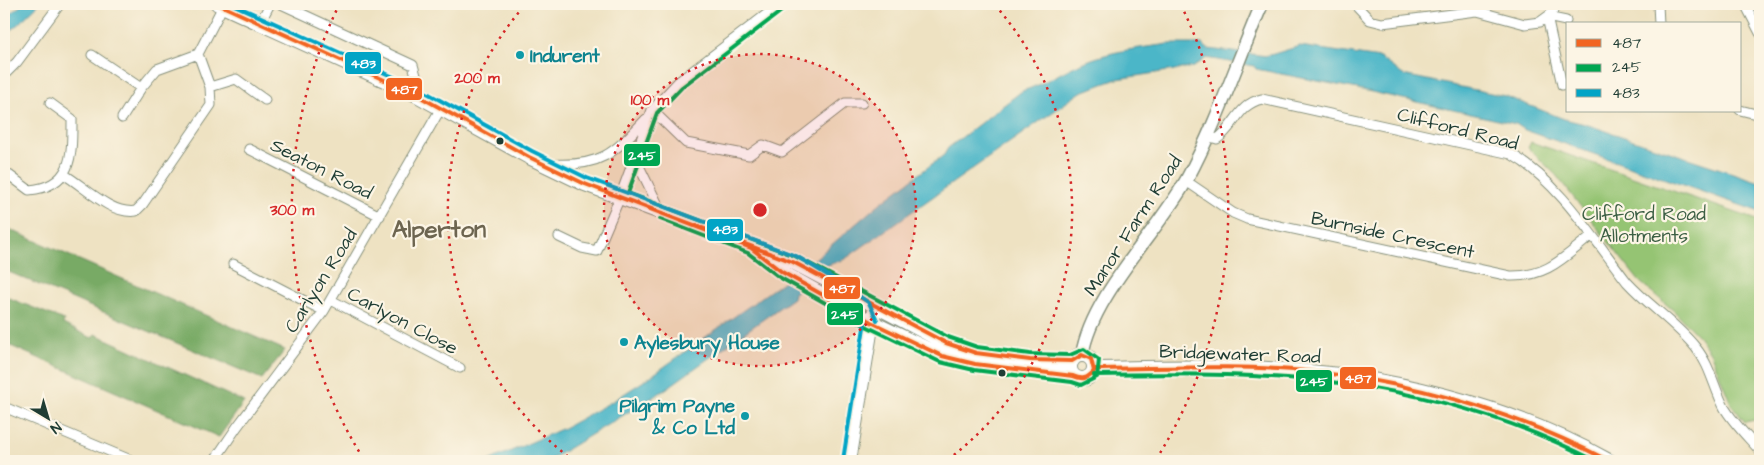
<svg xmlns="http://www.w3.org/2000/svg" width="1764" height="465" font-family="'Architects Daughter',sans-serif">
  <rect width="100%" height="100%" fill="#fcf5e5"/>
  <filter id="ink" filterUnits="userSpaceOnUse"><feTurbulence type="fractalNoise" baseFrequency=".02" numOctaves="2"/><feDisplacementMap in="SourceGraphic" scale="10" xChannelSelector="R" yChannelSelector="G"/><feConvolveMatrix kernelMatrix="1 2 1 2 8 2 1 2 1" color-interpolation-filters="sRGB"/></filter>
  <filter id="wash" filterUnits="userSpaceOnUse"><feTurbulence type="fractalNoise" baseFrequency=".0096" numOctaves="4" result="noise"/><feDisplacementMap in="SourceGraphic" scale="20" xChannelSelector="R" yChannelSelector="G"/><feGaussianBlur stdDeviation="1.12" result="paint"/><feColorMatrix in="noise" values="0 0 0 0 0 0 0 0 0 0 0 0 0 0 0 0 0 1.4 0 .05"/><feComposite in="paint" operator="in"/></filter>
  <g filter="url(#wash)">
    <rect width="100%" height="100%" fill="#eee2c2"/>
    <path fill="#95c473" stroke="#5a8054" d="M1531,142l229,79v205l-5,-6 -10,2 -14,-18 -20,-50 -12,-17 -25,-26 -35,-30 -83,-106 -28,-27z"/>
    <path fill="#78aa65" stroke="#4c744c" d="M4,227l281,123 -23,29 -258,-109z
      M4,296l60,24 -1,4 29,14 3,-4 149,68 -25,35 -215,-94z"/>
    <path fill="#4bb6c8" stroke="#357a7e" d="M23,4h16l-26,25 -9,4v-15z
      M1169,44h33l6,5 59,7 33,-10 80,12 23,17 102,21 59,23 21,5 175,58v30l-235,-82 -9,-6 -158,-35 -102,-20 -2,-3 -48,-8 -12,9 -77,12 -36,13 -236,167 -17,6 -34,28 -1,5 -130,93 -115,70h-60l76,-33 49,-27 34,-22 168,-120 64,-55 65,-49 4,-7 74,-57c21,-6 40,-20 60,-28 27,-12 58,-15 87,-19z"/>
  </g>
  <g filter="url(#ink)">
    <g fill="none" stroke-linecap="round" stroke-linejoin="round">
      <defs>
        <path id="street" d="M281,4l132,61 4,14 -2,15
          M1355,4l15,16 12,3 95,-12 48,13 15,-2 11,-8 7,-10
          M1658,4l1,20
          M1745,4l15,29
          M1566,21l-19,-4 15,68 6,-2
          M260,23l10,-19
          M92,55l49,33
          M4,75l13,-13 43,-58
          M210,87l26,-8 29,21
          M652,110l34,33 63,12 14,-10 19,7 63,-49h17
          M1740,110l20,5
          M122,118l19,-30 16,-19 41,-15
          M1207,136l10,3c18,-12 21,-35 45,-40l249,55c48,28 82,84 116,128 22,24 49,41 69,66 14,17 18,40 28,59 9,16 25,31 36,44
          M249,149l131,67
          M638,153v11l24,49
          M551,164c50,3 62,-10 95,-45
          M65,175c20,12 46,40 71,36l7,-7 68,-99 -1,-18 -12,-33 25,-48
          M1186,181l47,32 14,6 263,57c37,1 53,-18 81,-40
          M4,182l5,-7 20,15c44,-4 43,-34 43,-71l-22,-16
          M559,237l23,11 15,3 23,-54 32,-87 26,-28 102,-78
          M233,264l91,47
          M331,300l129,68
          M4,407l129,54
          M214,461l23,-34 87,-116 117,-203"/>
        <path id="secondary" d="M1082,355c10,-60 75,-122 105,-176 30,-56 50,-117 75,-175"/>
        <path id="primary" d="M218,4l197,90 114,63 56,27 208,78 153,81 35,11 49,6 42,1
          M760,255l22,17 89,50 71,34 33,8 98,12
          M1070 367a12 12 0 1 1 24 0a12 12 0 1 1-24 0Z
          M1094,369c58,-1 116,-3 174,0 117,5 239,35 341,92
          M849,461l24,-146"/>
      </defs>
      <use href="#street" stroke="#86907b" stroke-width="11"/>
      <use href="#secondary" stroke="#86907b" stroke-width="15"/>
      <use href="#primary" stroke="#86907b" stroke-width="16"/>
      <use href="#street" stroke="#fff" stroke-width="9"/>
      <use href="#secondary" stroke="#fff" stroke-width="12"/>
      <use href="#primary" stroke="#fff" stroke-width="14"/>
      <defs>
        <path id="bus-1" d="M218,4l197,90 114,63 56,27
          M585,184l208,78 153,81 30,10 54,7 42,1 10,-6 9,4 3,12c-7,8 -12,9 -21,5l-98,-12 -33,-8 -71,-34 -89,-50 -31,-24z
          M1094,369c73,-1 147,-5 220,3 104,11 202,41 295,89"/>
        <path id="bus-2" d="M660,219l88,34 31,24 89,50 72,35 34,8 98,12 9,3 16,-8 2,-17 -15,-11 -14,6 -40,-1 -53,-7 -29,-10 -153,-81 -167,-63 29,-80 25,-26 102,-78
          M1094,375c184,-3 334,0 502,86"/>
        <path id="bus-3" d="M232,4l186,84 114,63 55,27 209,78 48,29 25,18 8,17
          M843,460l22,-139"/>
      </defs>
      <use href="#bus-1" stroke="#fcf5e5" stroke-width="8"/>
      <use href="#bus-2" stroke="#fcf5e5" stroke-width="8"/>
      <use href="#bus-3" stroke="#fcf5e5" stroke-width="8"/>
      <use href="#bus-1" stroke="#f26522" stroke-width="4"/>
      <use href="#bus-2" stroke="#00a651" stroke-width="4"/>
      <use href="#bus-3" stroke="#02a4c6" stroke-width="4"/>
    </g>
  </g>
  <circle cx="760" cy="210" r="156" fill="#d62828" fill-opacity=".12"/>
  <g fill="none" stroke="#d62828" stroke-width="2.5" stroke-dasharray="2.5 5">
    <circle cx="760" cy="210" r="156"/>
    <path d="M574 461A312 312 0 0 1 525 5M995 5A312 312 0 0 1 946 461"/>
    <path d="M363 458A468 468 0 0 1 339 5M1181 5A468 468 0 0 1 1157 458"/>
  </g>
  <g fill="#0f9aa8" stroke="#fcf5e5" stroke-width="2">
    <circle cx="520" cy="55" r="5"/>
    <circle cx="624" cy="342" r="5"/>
    <circle cx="745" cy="416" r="5"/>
  </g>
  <g fill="#1f3d34" stroke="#fcf5e5" stroke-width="2">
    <circle cx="500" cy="141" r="4.5"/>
    <circle cx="1002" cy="373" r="4.5"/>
  </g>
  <g text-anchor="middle" stroke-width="4.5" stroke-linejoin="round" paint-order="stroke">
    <g font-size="19" font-weight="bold" fill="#0d838f" stroke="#fcf5e5" text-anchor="start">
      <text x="530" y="62">Indurent</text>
      <text x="634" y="349">Aylesbury House</text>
      <text x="735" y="412" text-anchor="end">Pilgrim Payne<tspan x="735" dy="22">&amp; Co Ltd</tspan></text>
    </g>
    <g font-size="19" fill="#1f3d34" stroke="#fcf5e5">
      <text transform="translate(1458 128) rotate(14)" y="7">Clifford Road</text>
      <text transform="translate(322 168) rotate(27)" y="7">Seaton Road</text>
      <text transform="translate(1132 225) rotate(-57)" y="7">Manor Farm Road</text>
      <text transform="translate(1393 234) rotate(12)" y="7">Burnside Crescent</text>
      <text transform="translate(320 280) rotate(-58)" y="7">Carlyon Road</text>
      <text transform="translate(403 320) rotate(28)" y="7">Carlyon Close</text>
      <text transform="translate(1240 353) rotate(2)" y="7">Bridgewater Road</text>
    </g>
    <g font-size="19" fill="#3c5f44" stroke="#fcf5e5">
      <text x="1644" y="220">Clifford Road<tspan x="1644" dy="22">Allotments</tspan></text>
    </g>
    <g font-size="24" font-weight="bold" fill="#6d6550" stroke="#fcf5e5">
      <text x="439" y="237">Alperton</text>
    </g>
  </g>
  <circle cx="760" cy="210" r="8" fill="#d62828" stroke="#fcf5e5" stroke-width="2.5"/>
  <g font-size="15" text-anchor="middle" font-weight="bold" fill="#d62828" stroke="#fcf5e5" stroke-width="4.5" stroke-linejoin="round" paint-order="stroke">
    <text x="477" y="83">200 m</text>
    <text x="650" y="105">100 m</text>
    <text x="292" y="215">300 m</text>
  </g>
  <g stroke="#fcf5e5" stroke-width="2">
    <rect x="344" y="51" width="38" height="24" rx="5" fill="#02a4c6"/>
    <rect x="385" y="77" width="38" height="24" rx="5" fill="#f26522"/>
    <rect x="623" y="143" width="38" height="24" rx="5" fill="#00a651"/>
    <rect x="706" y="218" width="38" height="24" rx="5" fill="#02a4c6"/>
    <rect x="823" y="276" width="38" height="24" rx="5" fill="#f26522"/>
    <rect x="826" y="302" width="38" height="24" rx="5" fill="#00a651"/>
    <rect x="1339" y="366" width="38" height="24" rx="5" fill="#f26522"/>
    <rect x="1295" y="369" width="38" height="24" rx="5" fill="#00a651"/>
  </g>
  <g font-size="14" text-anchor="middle" font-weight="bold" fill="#fff">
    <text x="363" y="68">483</text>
    <text x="404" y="94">487</text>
    <text x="642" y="160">245</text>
    <text x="725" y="234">483</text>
    <text x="842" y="293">487</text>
    <text x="845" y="319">245</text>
    <text x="1358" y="383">487</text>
    <text x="1314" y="386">245</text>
  </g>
  <rect width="1764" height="465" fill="none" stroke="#fcf5e5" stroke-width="20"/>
  <rect x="1566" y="22" width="175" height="90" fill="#fcf5e5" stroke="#a4ab9e"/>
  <rect x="1576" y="39" width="25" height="8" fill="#f26522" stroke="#a4ab9e"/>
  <text x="1612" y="48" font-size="15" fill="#1f3d34">487</text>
  <rect x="1576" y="64" width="25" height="8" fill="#00a651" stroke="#a4ab9e"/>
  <text x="1612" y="72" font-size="15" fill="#1f3d34">245</text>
  <rect x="1576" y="89" width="25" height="8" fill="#02a4c6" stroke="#a4ab9e"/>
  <text x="1612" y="98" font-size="15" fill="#1f3d34">483</text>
  <g transform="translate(48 418) rotate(142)" stroke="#fcf5e5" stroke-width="4" paint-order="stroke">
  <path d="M0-4L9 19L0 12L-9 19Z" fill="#1f3d34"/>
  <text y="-8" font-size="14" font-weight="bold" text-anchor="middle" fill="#1f3d34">N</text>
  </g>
</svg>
